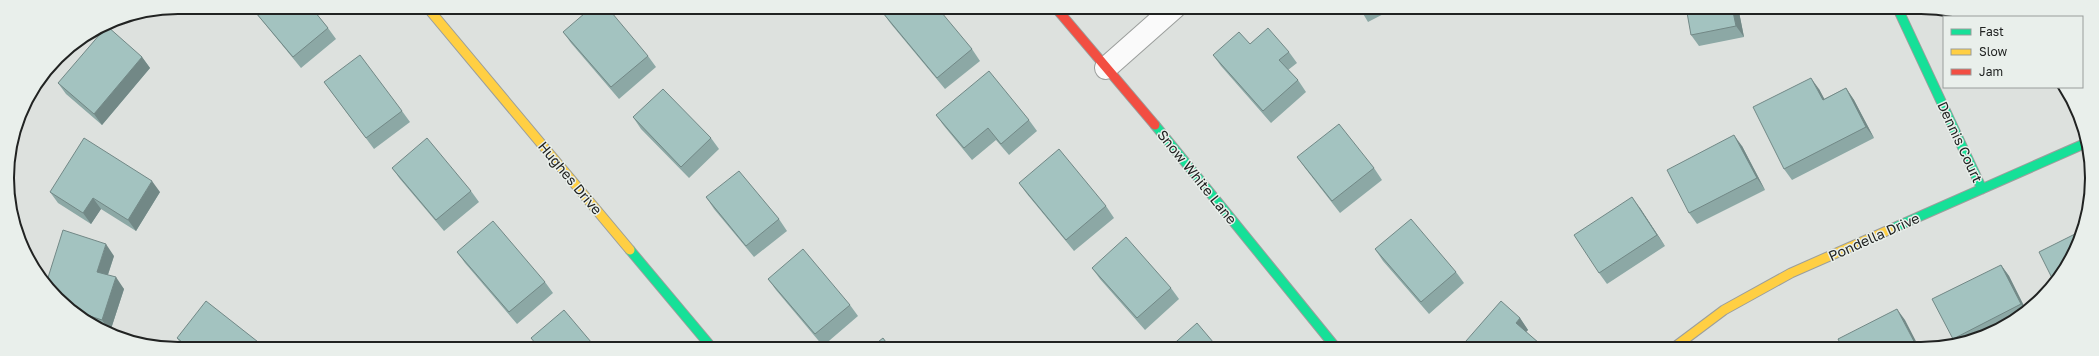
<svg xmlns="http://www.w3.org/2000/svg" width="2099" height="356" font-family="'Golos Text',sans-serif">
  <rect width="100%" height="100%" fill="#dde1de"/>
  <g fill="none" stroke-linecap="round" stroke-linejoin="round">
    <defs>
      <path id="street" d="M1106,68l69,-61"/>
      <path id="fast" d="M1897,7l85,182
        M1155,125l182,224
        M1891,229l195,-86
        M630,250l83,99"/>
      <path id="slow" d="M427,7l203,243
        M1672,349l52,-39 67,-37 100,-44"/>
      <path id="jam" d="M1055,7l100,118"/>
    </defs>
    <use href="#street" stroke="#9b9e9c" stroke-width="24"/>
    <use href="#fast" stroke="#9b9e9c" stroke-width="11"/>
    <use href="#slow" stroke="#9b9e9c" stroke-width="11"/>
    <use href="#jam" stroke="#9b9e9c" stroke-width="11"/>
    <use href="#street" stroke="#fafafa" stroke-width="22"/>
    <use href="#fast" stroke="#16e098" stroke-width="9"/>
    <use href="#slow" stroke="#ffcf43" stroke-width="9"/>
    <use href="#jam" stroke="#f24e42" stroke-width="9"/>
  </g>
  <path fill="#8ca8a5" d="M251,7h60l17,21 8,11 -35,29z
    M549,7h15l-9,8z
    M1359,7h38l-29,15z
    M1738,7l6,30 -45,9 -8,-11z
    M883,13l89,36 8,12 -35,28 -54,-65z
    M563,32l85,24 8,11 -37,32 -48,-56z
    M1250,44l39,8 8,11 -9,7 10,10 8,12 -35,31 -50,-57 -8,-11z
    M142,57l8,11 -48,57 -36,-31 -8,-11z
    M324,82l78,29 8,11 -36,27z
    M1846,88l8,12 20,38 -82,42 -8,-11 35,-80 5,10z
    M936,115l93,5 8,11 -28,24 -13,-15 -24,20 -28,-34z
    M633,117l78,21 8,11 -30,29 -48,-49z
    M1742,146l23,44 -68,34 -8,-11z
    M1297,157l77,11 8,12 -42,33 -35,-45z
    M392,168l79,23 8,11 -35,29 -44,-52z
    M1019,183l87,23 8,12 -40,33 -47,-57z
    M50,192h110l-24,39 -35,-22 -10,15 -33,-21z
    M706,197l73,22 8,12 -33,26 -40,-48z
    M1640,208l25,38 -58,38 -8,-11z
    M1375,249l81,23 8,11 -35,31 -46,-53z
    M457,252l88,30 8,11 -36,31 -52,-61z
    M114,256l-6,19 16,14 -14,43 -12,-4 -48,-37z
    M2001,265l8,11 17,34 -30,21 -41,12 -2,-4z
    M1092,268l79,20 8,11 -34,31 -45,-51z
    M768,279l82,26 8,11 -35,30 -47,-56z
    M1520,318l8,12 -2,2 13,11 3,6h-70l-6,-8z
    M177,338l90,11h-83z"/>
  <path fill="#728886" d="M1732,7h6l6,30 -8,-11z
    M142,57l8,11 -48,57 -8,-11z
    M1811,78l8,11 12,22 -8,-11z
    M1846,88l8,12 20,38 -8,-11z
    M1734,135l8,11 23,44 -8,-12z
    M152,181l8,11 -24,39 -8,-11z
    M1632,197l8,11 25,38 -8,-11z
    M93,198l8,11 -10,15 -8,-11z
    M106,244l8,12 -9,27 -8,-11z
    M2001,265l8,11 17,34v1l-5,-7z
    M116,277l8,12 -14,43 -8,-12z
    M1897,309l8,11 15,29h-2z
    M1520,318l8,12 -4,4 -8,-11z
    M1539,343l3,6h-8z"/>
  <path fill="#a3c3c0" stroke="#728886" d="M251,7h60l17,21 -35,29z
    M592,7h15l41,49 -37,31 -48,-55z
    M890,7h47l35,42 -35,29 -54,-65z
    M1359,7h8l-7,3z
    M1686,7h46l4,19 -45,9z
    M107,26l35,31 -48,57 -36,-31z
    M1268,28l21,24 -10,8 19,20 -35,31 -50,-56 26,-23 11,12z
    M360,55l42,56 -36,27 -42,-56z
    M989,71l40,49 -28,24 -13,-16 -24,20 -28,-33z
    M1811,78l12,22 23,-12 20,39 -82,42 -31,-62z
    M663,89l48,49 -30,29 -48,-50z
    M1339,124l35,44 -42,33 -35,-44z
    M1734,135l23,43 -68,35 -22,-43z
    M84,138l68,43 -24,39 -35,-22 -10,15 -33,-21z
    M427,138l44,53 -35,29 -44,-52z
    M1059,149l47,57 -40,34 -47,-57z
    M739,171l40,48 -33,27 -40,-49z
    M1632,197l25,38 -58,38 -25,-38z
    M1411,219l45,53 -35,30 -46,-53z
    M493,221l52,61 -36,30 -52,-60z
    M63,230l43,14 -9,28 19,5 -14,43 -24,-8 -28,-21 -4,-7z
    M2081,231l-7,22 -20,29 -15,-30z
    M1126,237l45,51 -34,30 -45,-50z
    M803,249l47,56 -35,29 -47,-55z
    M2001,265l20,39 -68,35 -21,-40z
    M206,301l61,48h-76l-14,-11z
    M1501,301l19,17 -4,5 23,20 -5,6h-58l-10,-8z
    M1897,309l21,40h-75l-5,-10z
    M564,310l33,39h-57l-9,-11z
    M1197,323l22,26h-51z
    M883,338l8,11h-22z"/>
  <g text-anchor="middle" stroke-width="3" stroke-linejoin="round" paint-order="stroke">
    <g font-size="14" fill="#212322" stroke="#e9efeb">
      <text transform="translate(1960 142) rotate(65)" y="5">Dennis Court</text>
      <text transform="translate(1197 177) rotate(51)" y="5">Snow White Lane</text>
      <text transform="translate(570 178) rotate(50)" y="5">Hughes Drive</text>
      <text transform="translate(1874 237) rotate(-24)" y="5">Pondella Drive</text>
    </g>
  </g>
  <path d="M0 0H2099V356H0ZM178 14H1921A164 164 0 0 1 2085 178V178A164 164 0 0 1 1921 342H178A164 164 0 0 1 14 178V178A164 164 0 0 1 178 14Z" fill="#e9efeb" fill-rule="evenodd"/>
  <path fill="none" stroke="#212322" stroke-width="2" d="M178 14H1921A164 164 0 0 1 2085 178V178A164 164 0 0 1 1921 342H178A164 164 0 0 1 14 178V178A164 164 0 0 1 178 14Z"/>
  <rect x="1943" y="16" width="140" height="72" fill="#e9efeb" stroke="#999d9b"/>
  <rect x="1951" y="29" width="20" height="6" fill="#16e098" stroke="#999d9b"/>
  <text x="1979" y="36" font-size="12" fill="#212322">Fast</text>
  <rect x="1951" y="49" width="20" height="6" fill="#ffcf43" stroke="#999d9b"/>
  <text x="1979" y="56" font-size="12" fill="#212322">Slow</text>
  <rect x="1951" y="69" width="20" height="6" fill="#f24e42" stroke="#999d9b"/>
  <text x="1979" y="76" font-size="12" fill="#212322">Jam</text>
</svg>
